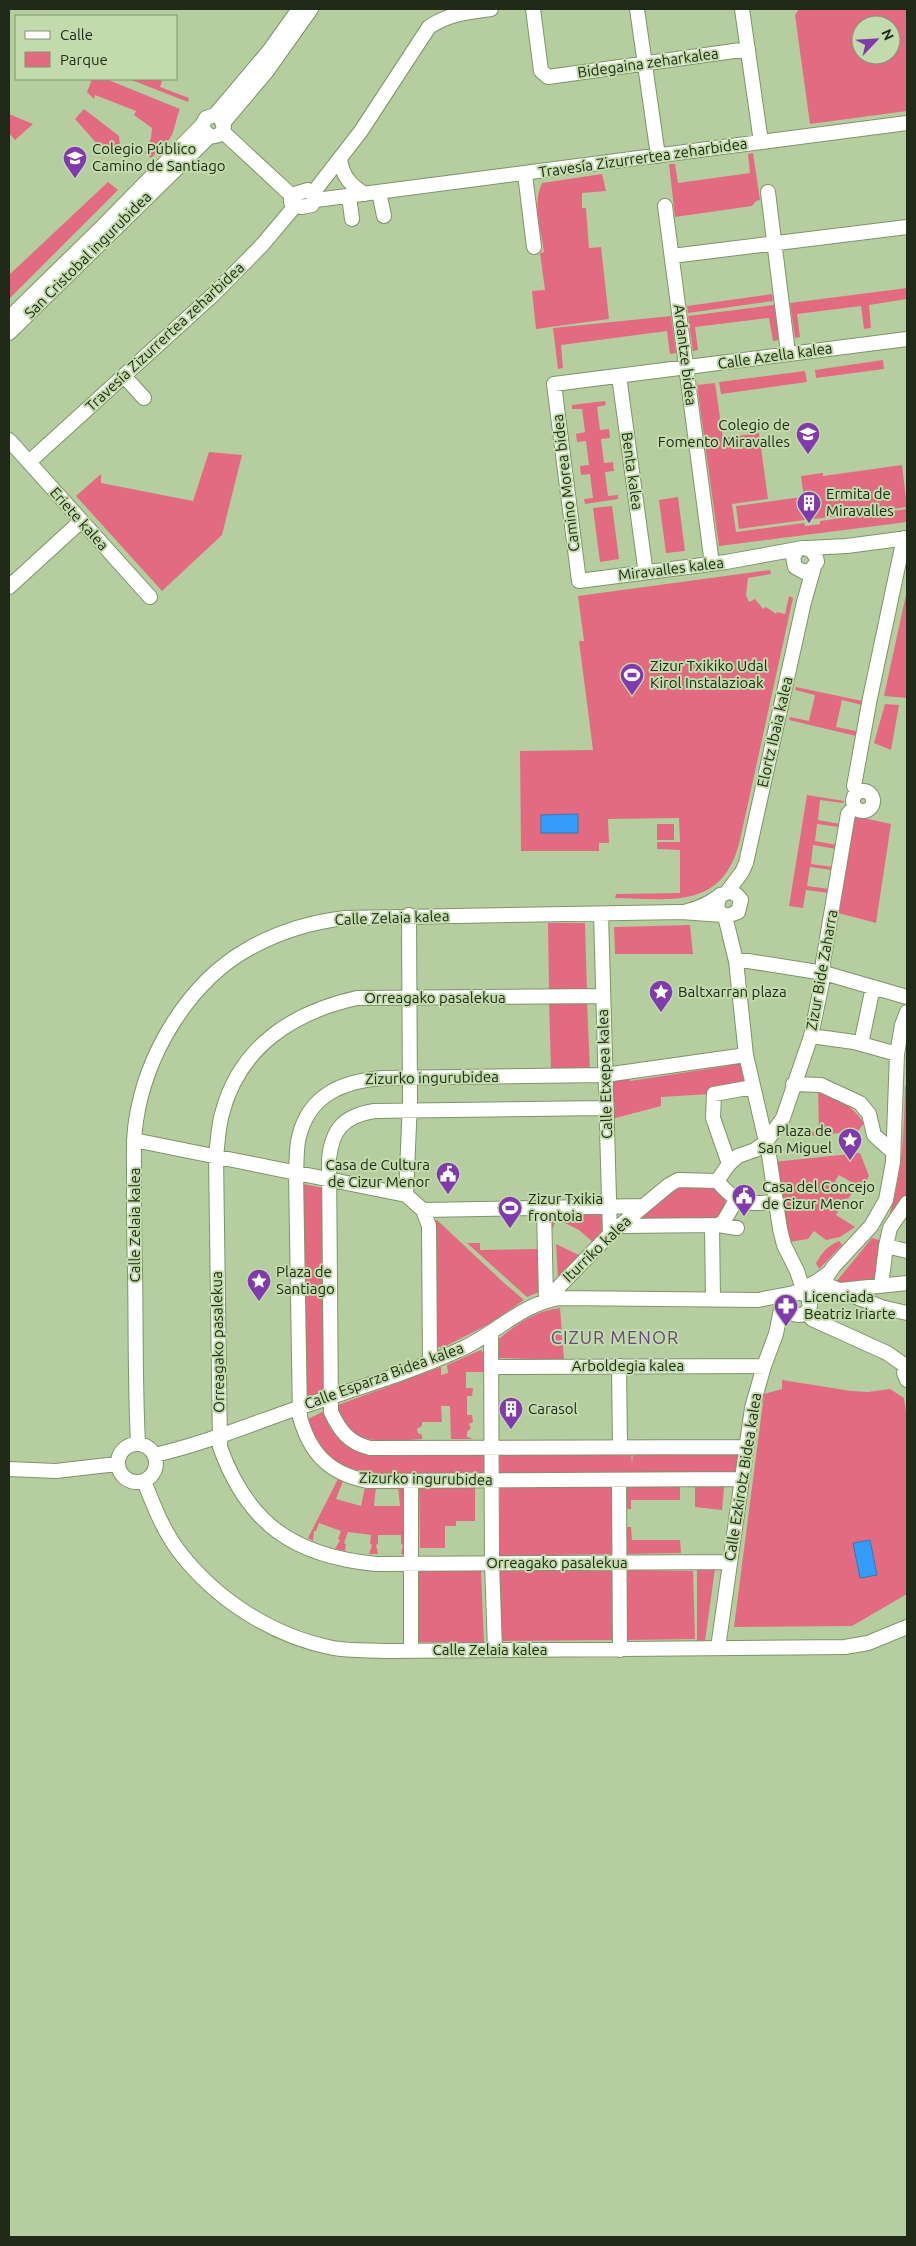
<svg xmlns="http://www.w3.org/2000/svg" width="916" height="2246" font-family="Ubuntu,sans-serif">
  <rect width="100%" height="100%" fill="#b6ce9f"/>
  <path fill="#e26b82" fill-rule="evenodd" d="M799,9h108v102l-97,13 -15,-109zM861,25h30v30h-30z
    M92,79h14l74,30c-3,7 -4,13 -6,20 -2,11 -15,21 -23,29l-6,-5 6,-15 1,-10 -18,-13 2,-4 -41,-16 -1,4 -7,-7z
    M129,79h28l5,2 -2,6 29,11 -1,4z
    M84,109l35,27 1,10 -2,7 -11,2 -32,-36z
    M9,114l24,10 -18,16 -6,-7z
    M753,153l7,47 -4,1 -4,5 -77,11 -6,-53h6l3,19 72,-10 -2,-19z
    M602,174l4,17 -24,2v15h4l3,40 12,-1 8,72 -73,10 -4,-38 13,-1 -5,-37 4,-1c-3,-23 -12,-48 -2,-69z
    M108,182l10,8 -109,109v-24z
    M907,288v11l-38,6 2,23 -7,1 -3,-23 -64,8 3,23 -5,1 -5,-35z
    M772,294l1,7 -85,12 -1,-7z
    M774,305l5,35 -6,1 -4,-23 -74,9 3,23 -5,1 -5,-35z
    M671,316l5,37 -6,1 -3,-23 -106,14 2,23 -5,1 -5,-41z
    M883,360l1,9 -68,9 -1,-8z
    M805,371l2,11 -86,12 -2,-12z
    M715,383l8,55 36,-5 9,66 -36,5 4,28 68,-9 1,3 15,-2v-3l87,-12v13l-188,24 -22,-161z
    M605,401l1,4 -9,2 3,23 9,-1 1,9 -9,1 3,24 9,-1 1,9 -9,1 3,24 10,-1v4l-33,5 -1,-5 9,-1 -3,-24 -9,1 -1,-9 9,-1 -3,-24 -9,1 -1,-8 9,-2 -3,-23h-10v-4z
    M209,452l33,3 -20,80 -60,56 -86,-95 25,-22v9l92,18z
    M902,465l5,42 -100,13 -6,-44 22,-3v3z
    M678,497l7,54 -19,2 -7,-53z
    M802,497l3,23 -66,9 -3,-23z
    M612,506l7,53 -19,3 -7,-54z
    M770,570l1,4 -23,4 -2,17 3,7 6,-3 8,10 3,-2 10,7 1,-2 8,2 4,-18 4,2 -53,242c-17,70 -67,59 -125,58l1,-4 64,-1v-43l-23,-1v-7h23l-1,-24 -71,1 1,24h-10v8h-78l-1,-100 73,-1 -14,-109h5l-6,-45z
    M907,590v108l-23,-2z
    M796,687l66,14v4l-20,-5 -6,27 20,4v5l-67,-16 1,-3 19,4 6,-26 -20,-5z
    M885,704l14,1 -8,45 -17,-7z
    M807,795l37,6 -1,2 -23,-3 -2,20 22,4 -1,3 -22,-3 -2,17 22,4 -1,4 -23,-4 -2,19 22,3 -1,3 -22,-3 -3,19 22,3v4l-23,-3 -3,18 -14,-2z
    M854,816l37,8 -15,99 -38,-10z
    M657,824h17v16h-17z
    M548,923h37l2,69h-38z
    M690,925l3,29h-78l-1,-27z
    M549,1001h38l3,69h-39z
    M740,1059l4,22 -33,7 -1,6 -49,3v9l-49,13 -3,-37 19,-6 2,5 97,-15v-5z
    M905,1085l2,5v107l-15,18 -2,-2c13,-42 14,-84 15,-128z
    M818,1087c18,11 34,18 46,36l-6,8 -47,5 -1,-4 9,-1z
    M860,1153l9,23 -7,12 -23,-13 -4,6 18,11 -5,7 -2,-1 -10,17 19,12 -15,10 -14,3 -12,-9 -6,8 -19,3 -16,-80z
    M303,1184l21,4 2,203 -21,8z
    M678,1185l38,3 8,8 2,9 -10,16 -83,3z
    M602,1212l1,23 -9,8 -15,-13 -22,-11 -6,12 -1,-18z
    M437,1220l66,62 21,18 -35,24 -47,24 -6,-2 -1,-125z
    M872,1238l11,3 -6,42 -41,-1z
    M839,1241l3,4 -23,24 -3,-6c6,-10 11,-17 23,-22z
    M467,1243h13v7l60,-1 -1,43 -12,5z
    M556,1244l25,12 -23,22z
    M560,1308l4,52 -65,-2v-19c19,-16 36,-28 61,-31z
    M481,1350l4,6v16h-19v16h7l-1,8h-5v19h5l1,7 -4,2 2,4 -4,4v5l6,2h-22l-1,-33h-9l1,16h-20v4l-5,3 1,4 4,2v4c-30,2 -83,10 -84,-34l103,-38v8l7,-2 -1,-8z
    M782,1380l69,11 17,1 22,-3 14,9 3,21v175l-55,32 -118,1 30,-233 18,-5z
    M324,1411c7,26 22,39 47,43h116l1,22h-14l-1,-4c-20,2 -41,1 -61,1 -53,1 -83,1 -106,-53z
    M741,1451l-4,24h-127l-1,-3 -109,3 -1,-21 132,-2 1,12 1,-12z
    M338,1479l5,2 -7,18 25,7 4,-19 11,-1 -2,20h26l-2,-20 7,1 1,67h-5l2,-9 -2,-1v-9h-23v9l-2,1 2,9h-9l3,-9 -2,-1 1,-9 -23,-3 -4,11 2,1 -1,7 -10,-2 5,-9 -2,-1 3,-8 -22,-8 -3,8h-2l-1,10 -5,-3z
    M419,1486h56v35h-19v5h-11v22h-25z
    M614,1486v68l-114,2v-69z
    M626,1486h54v14h-49v9h-5z
    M695,1486l29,1 -2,23 -27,-3z
    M625,1527h6l1,13h48l1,13 -55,1z
    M697,1568l18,1 -10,72 -8,2z
    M481,1570l3,73 -66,-1 1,-71z
    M499,1570l114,1 1,69 -114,1z
    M625,1570l68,1 2,68 -68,1z"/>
  <path fill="#349dfa" stroke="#2e7ab6" d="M578,814v19h-37v-18z
    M870,1540l7,35 -17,3 -7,-35z"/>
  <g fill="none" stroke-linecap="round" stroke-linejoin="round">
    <defs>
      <path id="minor" d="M533,9l8,62 7,6 200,-28
        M637,9l21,147
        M742,9l19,133
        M215,115l54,-64 30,-42
        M224,122l43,-51 44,-62
        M223,132l68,63
        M340,158c2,18 10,27 25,36
        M525,174l9,73
        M308,190l8,7 -4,8 -11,2 -10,-5v-7z
        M379,192l5,24
        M768,192l20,161
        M313,193l48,-62 68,-104c19,-13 39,-15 62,-18
        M349,196l3,23
        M316,200l591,-77
        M665,206l47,358
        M672,256l235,-29
        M9,318l93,-91 100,-102 4,-7 9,-3 5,2 4,10c-4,14 -18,11 -22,-2
        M9,333l201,-197
        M124,376l20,22
        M619,376l26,191
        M9,440l141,157
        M29,462l186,-169 48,-49 32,-38
        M807,548l40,-2 60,-8
        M797,551l-4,6 2,10 9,5 7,-2 6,-8c-1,-8 -5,-13 -14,-14l-77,14 -147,19 -25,-197 353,-45
        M9,587l71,-65
        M853 801a10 10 0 1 1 20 0a10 10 0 1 1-20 0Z
        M858,792l-4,-6 16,-88 34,-160
        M727,892l15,-20 4,-9 58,-261 10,-35
        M687,911c8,-2 16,-5 23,-9 12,-7 21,-17 31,-2l-3,12 -11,4 -7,-3 -3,-7 3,-11
        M601,914l9,320
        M725,916l11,45 10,94 23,100 11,74 4,16 13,26 6,18
        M736,961h12l76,12 83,24
        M602,996l-245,2c-64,14 -118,49 -135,116 -4,14 -4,28 -6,42l4,291c28,78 75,109 156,117l349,-2
        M811,1036l43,6 43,12
        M861,1044l12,-57
        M793,1084l28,1 39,18 9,11 5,21 19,17
        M607,1108l-233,3c-30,5 -42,18 -45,48l2,253c9,19 18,31 39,36l375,-1
        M134,1140l272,55 17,15 6,16 1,136
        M729,1164l-16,-46 1,-24 39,-7
        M717,1181l12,-17 9,-8 17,-6 11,-8 17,-24 28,-82 13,-63 -1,-11 25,-148 6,-7
        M717,1181c22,25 27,23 60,21
        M406,1195l4,-94 -1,-186
        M544,1207l2,93
        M423,1210l219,-4
        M712,1225l1,74
        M718,1225l19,3
        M620,1226l98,-1 6,-4 12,-21
        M886,1246l21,5
        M822,1283l59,24 26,6
        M881,1286l5,-40 4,-18 17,-25
        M840,1290l67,-7
        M788 1304a11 11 0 1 1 22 0a11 11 0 1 1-22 0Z
        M546,1300l64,-66 59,-49 9,-5 39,1
        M809,1303l25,-37 37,-40 15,-26 7,-38 4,-108 5,-29 5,-13
        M806,1312l6,7 75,34 20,14
        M491,1333l1,230 3,87
        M619,1366l1,81
        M907,1366l-3,7 3,7
        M492,1367l272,-1
        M138,1443c-3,-58 -2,-116 -3,-174 -1,-32 -1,-63 -1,-95 0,-17 -1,-35 2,-53 10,-67 52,-138 112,-172 30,-17 63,-27 97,-31l336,-6 42,3
        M118 1463a19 19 0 1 1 38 0a19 19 0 1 1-38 0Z
        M155,1455c48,-11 94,-30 140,-46 55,-19 112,-35 164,-59 35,-15 62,-46 100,-52l199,2 36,-7 22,-11 14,-10
        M9,1469l47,2 61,-7
        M741,1479l-373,2c-38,-7 -58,-27 -68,-64l-4,-245c1,-11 0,-24 3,-35 10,-43 45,-56 84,-59l222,-3 141,-20
        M144,1481c9,23 19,49 34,69 37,49 94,86 155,98 17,3 36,2 54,3l458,-4 23,-4 39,-16
        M411,1481v168
        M619,1481l1,169
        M718,1648l34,-240 12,-42 12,-32 5,-25"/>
    </defs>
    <use href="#minor" stroke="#7e9468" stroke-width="16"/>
    <use href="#minor" stroke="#fff" stroke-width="14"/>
  </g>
  <defs>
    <symbol id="school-pin" viewBox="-11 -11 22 30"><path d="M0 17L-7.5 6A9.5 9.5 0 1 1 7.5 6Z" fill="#813aac" stroke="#c3dbac"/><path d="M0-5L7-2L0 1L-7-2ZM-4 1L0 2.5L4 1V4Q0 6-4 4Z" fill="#fff"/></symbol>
    <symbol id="building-pin" viewBox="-11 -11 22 30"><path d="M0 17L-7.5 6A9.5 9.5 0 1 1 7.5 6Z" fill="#813aac" stroke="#c3dbac"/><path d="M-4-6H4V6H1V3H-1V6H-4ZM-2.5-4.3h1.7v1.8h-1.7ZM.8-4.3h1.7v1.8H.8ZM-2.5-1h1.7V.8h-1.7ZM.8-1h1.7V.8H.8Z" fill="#fff"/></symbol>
    <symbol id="stadium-pin" viewBox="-11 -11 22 30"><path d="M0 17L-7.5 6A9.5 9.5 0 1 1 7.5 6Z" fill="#813aac" stroke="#c3dbac"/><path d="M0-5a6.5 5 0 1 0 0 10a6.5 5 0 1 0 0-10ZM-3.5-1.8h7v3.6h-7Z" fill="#fff"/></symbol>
    <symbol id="sight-pin" viewBox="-11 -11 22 30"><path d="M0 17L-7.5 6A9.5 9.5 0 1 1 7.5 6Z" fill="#813aac" stroke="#c3dbac"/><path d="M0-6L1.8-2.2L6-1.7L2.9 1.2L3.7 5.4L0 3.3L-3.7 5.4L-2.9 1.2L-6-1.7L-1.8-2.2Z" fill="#fff"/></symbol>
    <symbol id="civic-pin" viewBox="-11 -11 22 30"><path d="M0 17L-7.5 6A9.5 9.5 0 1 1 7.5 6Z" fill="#813aac" stroke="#c3dbac"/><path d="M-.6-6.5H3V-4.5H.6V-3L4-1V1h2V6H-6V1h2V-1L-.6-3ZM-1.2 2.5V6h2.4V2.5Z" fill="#fff"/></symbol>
    <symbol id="pharmacy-pin" viewBox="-11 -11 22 30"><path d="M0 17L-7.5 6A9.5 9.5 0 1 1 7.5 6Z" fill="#813aac" stroke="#c3dbac"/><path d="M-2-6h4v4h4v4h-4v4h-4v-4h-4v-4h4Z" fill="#fff"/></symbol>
  </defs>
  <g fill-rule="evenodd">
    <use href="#school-pin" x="61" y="144" width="28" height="38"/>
    <use href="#school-pin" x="794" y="420" width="28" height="38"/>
    <use href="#building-pin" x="795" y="489" width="28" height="38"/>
    <use href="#stadium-pin" x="618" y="661" width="28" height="38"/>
    <use href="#sight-pin" x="647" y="978" width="28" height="38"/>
    <use href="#sight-pin" x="836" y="1126" width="28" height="38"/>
    <use href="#civic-pin" x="434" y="1160" width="28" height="38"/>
    <use href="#civic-pin" x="730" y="1182" width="28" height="38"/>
    <use href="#stadium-pin" x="496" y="1194" width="28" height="38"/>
    <use href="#sight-pin" x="245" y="1267" width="28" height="38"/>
    <use href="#pharmacy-pin" x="772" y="1292" width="28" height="38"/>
    <use href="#building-pin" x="497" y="1395" width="28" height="38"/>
  </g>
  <g text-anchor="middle" stroke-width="4" stroke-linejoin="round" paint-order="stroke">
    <g font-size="15" fill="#212a18" stroke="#c3dbac">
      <text transform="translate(648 63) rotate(-8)" y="5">Bidegaina zeharkalea</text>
      <text transform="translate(643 158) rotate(-8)" y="5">Travesía Zizurrertea zeharbidea</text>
      <text transform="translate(88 255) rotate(-45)" y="5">San Cristobal ingurubidea</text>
      <text transform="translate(165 337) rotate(-43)" y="5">Travesía Zizurrertea zeharbidea</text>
      <text transform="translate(685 355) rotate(83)" y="5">Ardantze bidea</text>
      <text transform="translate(775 356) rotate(-8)" y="5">Calle Azella kalea</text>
      <text transform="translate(632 471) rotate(82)" y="5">Benta kalea</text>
      <text transform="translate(566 483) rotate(-97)" y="5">Camino Morea bidea</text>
      <text transform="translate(79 519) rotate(48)" y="5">Eriete kalea</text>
      <text transform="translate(671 569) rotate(-7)" y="5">Miravalles kalea</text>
      <text transform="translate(775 732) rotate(-77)" y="5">Elortz Ibaia kalea</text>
      <text transform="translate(392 918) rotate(-2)" y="5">Calle Zelaia kalea</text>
      <text transform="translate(822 970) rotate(-80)" y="5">Zizur Bide Zaharra</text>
      <text x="435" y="1003">Orreagako pasalekua</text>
      <text transform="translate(605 1074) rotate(-92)" y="5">Calle Etxepea kalea</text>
      <text transform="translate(432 1078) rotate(-1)" y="5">Zizurko ingurubidea</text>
      <text transform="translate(135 1225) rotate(-90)" y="5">Calle Zelaia kalea</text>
      <text transform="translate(597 1249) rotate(-44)" y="5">Iturriko kalea</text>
      <text transform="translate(218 1342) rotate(-91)" y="5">Orreagako pasalekua</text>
      <text x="628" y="1371">Arboldegia kalea</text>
      <text transform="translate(384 1376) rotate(-20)" y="5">Calle Esparza Bidea kalea</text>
      <text transform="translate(743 1477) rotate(-81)" y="5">Calle Ezkirotz Bidea kalea</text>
      <text transform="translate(426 1479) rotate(1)" y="5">Zizurko ingurubidea</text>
      <text x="557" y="1568">Orreagako pasalekua</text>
      <text x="490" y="1655">Calle Zelaia kalea</text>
    </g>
    <g font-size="15" fill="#212a18" stroke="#c3dbac" text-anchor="start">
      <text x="92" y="154">Colegio Público<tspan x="92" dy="17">Camino de Santiago</tspan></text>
      <text x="790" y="430" text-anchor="end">Colegio de<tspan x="790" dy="17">Fomento Miravalles</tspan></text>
      <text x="826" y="499">Ermita de<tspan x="826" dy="17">Miravalles</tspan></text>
      <text x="650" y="671">Zizur Txikiko Udal<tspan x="650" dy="17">Kirol Instalazioak</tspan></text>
      <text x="678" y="997">Baltxarran plaza</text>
      <text x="832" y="1136" text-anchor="end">Plaza de<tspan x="832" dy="17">San Miguel</tspan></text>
      <text x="430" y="1170" text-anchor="end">Casa de Cultura<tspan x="430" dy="17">de Cizur Menor</tspan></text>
      <text x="762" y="1192">Casa del Concejo<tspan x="762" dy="17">de Cizur Menor</tspan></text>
      <text x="528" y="1204">Zizur Txikia<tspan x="528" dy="17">frontoia</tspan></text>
      <text x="276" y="1277">Plaza de<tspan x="276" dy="17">Santiago</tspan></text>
      <text x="804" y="1302">Licenciada<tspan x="804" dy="17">Beatriz Iriarte</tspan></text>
      <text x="528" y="1414">Carasol</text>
    </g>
    <g font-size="18" letter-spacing="1" fill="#684580" stroke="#c3dbac">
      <text x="615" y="1344">CIZUR MENOR</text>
    </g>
  </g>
  <rect width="916" height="2246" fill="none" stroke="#212a18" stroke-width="20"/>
  <rect x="15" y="15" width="162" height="65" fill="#c3dbac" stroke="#829471"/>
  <rect x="25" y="31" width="25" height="8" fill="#ffffff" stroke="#829471"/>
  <text x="60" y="40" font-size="15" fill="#212a18">Calle</text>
  <rect x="25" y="52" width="25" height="15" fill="#e26b82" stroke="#829471"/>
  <text x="60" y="65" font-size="15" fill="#212a18">Parque</text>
  <g transform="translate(876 40) rotate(65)"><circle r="24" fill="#c3dbac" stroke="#829471"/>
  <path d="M0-4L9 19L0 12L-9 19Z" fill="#813aac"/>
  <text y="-8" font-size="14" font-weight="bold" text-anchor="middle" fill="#212a18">N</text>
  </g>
</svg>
